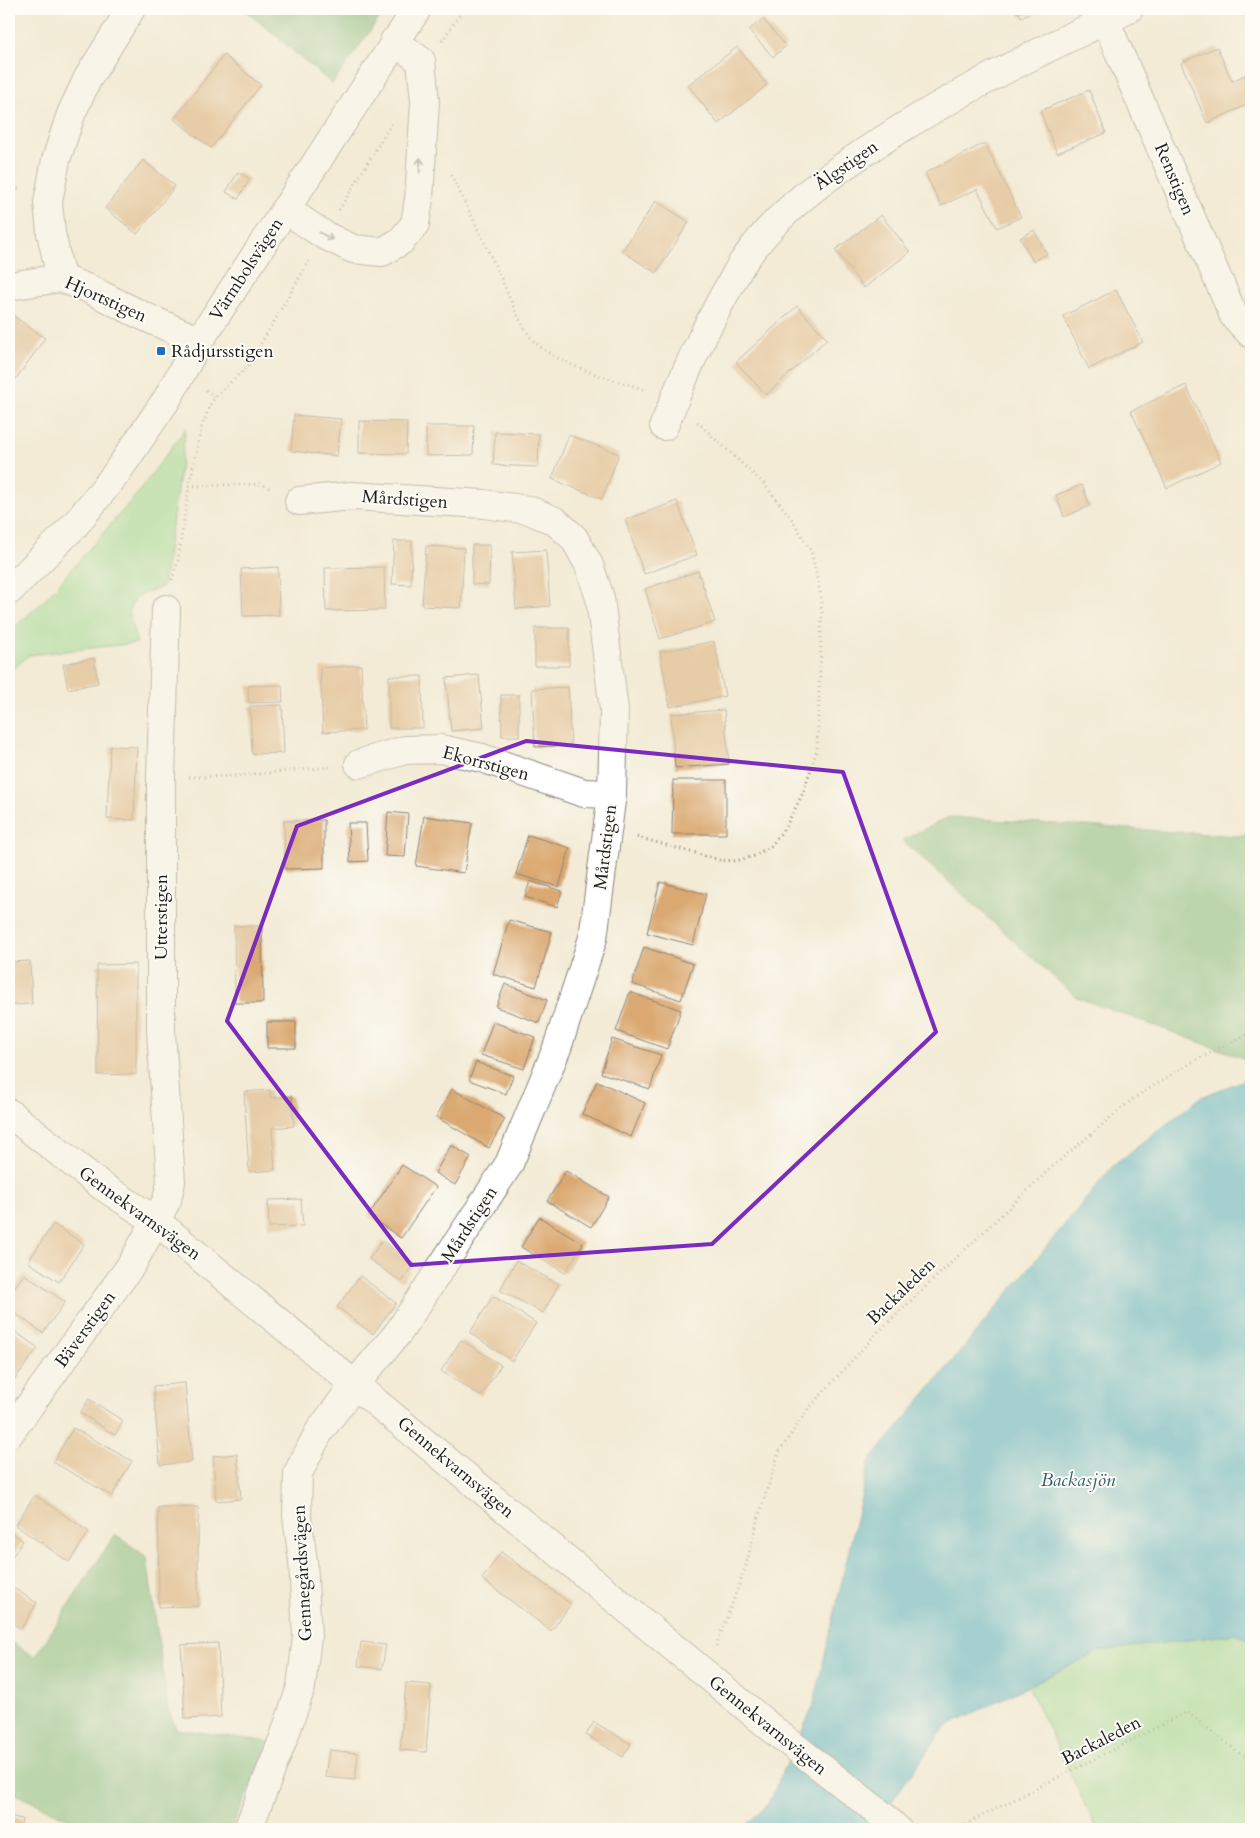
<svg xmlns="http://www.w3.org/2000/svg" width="1260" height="1838" font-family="Cardo,serif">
  <rect width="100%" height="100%" fill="#fdfcf7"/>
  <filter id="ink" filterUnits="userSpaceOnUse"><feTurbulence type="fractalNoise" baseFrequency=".02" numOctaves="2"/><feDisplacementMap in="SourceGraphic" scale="10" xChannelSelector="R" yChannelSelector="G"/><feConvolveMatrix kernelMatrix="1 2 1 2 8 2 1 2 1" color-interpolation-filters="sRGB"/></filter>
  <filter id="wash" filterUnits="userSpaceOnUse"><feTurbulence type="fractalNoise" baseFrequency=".0096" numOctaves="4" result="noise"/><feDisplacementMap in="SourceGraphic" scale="20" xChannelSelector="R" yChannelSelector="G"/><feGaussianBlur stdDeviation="1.12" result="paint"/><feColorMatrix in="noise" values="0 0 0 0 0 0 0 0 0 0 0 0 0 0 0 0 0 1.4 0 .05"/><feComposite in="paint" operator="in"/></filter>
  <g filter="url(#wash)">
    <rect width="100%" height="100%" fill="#f3ebd6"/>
    <path fill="#98da91" stroke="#5a7b56" d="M186,428l-23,158 -27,11 -8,14 9,32 -108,12 -20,18v-41l34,-30 95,-109z
      M1235,1634l16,6v189h-154l-69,-143 72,-35z"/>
    <path fill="#7aba7b" stroke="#4b6b4c" d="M244,9h142l-54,75z
      M949,817l290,19 12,-5v230l-175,-64 -174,-157z
      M115,1534l32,23 21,152 8,20 95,13 -40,87h-115l-43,-8 -64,-30v-150l26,16z"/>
    <path fill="#48afc7" stroke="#326672" d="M1251,1077v563l-16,-6 -135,17 -155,76 -73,102h-130l26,-25 45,-97 56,-245 244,-296 88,-69z"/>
    <g id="blocks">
      <path fill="#daa870" d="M1017,9h20l-16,8z
        M763,19l23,27 -13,11 -24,-27z
        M737,47l30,38 -49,39 -30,-39z
        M1217,47l15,34 13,-6 6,14v14l-44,20 -26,-60z
        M224,55l37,30 -50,63 -37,-29z
        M1089,90l17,43 -49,20 -17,-42z
        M985,143l36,74 -24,11 -20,-39 -36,17 -16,-33z
        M143,160l32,26 -38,48 -32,-26z
        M238,172l12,7 -12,20 -12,-7z
        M656,201l33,21 -33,51 -34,-22z
        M881,215l29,37 -46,36 -29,-38z
        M1034,230l13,24 -14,7 -13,-23z
        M1116,290l27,52 -54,27 -26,-53z
        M797,306l30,33 -61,56 -30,-33z
        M11,314l34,24 -34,48 -2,-2v-67z
        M1186,385l35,77 -54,26 -36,-77z
        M294,415l47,4 -4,37 -46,-5z
        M359,421l48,1 -1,32 -47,-1z
        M426,426h48l-1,29 -47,1z
        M495,432l44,2 -1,33 -45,-2z
        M569,435l50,19 -17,45 -50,-20z
        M1082,485l8,21 -26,11 -8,-22z
        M677,501l20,54 -53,19 -19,-54z
        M394,541h18l-1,44 -19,-1z
        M472,545h18l-1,40 -17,-1z
        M426,546l38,2 -3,60 -39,-2z
        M546,550l4,56 -34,3 -4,-57z
        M278,567l1,48 -36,1 -2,-47z
        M384,567l1,43 -59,1 -1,-43z
        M698,571l17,51 -55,17 -15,-50z
        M535,628h34v38h-34z
        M714,641l11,55 -55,11 -10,-55z
        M94,658l4,25 -30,6 -5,-25z
        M361,665l3,65 -41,2 -3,-64z
        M479,675l5,53 -33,3 -5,-53z
        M389,676h33l1,52h-34z
        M282,685l1,17 -34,1 -1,-17z
        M568,687l3,58 -36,2 -3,-58z
        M501,695h18v41h-17z
        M282,705l2,48 -32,1 -2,-48z
        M724,710l5,54 -54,4 -4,-54z
        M110,746l27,1 -3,73 -27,-1z
        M673,780h53v54h-54z
        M388,812l20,2 -3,43 -20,-1z
        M424,816l48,7 -8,50 -48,-7z
        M324,820v48l-39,1 -1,-48z
        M348,823h18l2,38 -18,1z
        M528,835l42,13 -11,39 -43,-13z
        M530,881l32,10 -5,16 -32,-10z
        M660,882l46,12 -13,51 -46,-12z
        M509,920l43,12 -16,55 -43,-13z
        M234,926h28l1,77h-28z
        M644,947l49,17 -12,36 -49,-16z
        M30,961l2,43 -23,1v-43z
        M136,964v110l-38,1 -1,-110z
        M505,984l42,16 -8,23 -43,-16z
        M630,992l51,18 -14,39 -51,-18z
        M267,1022h29v26h-29z
        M493,1022l42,15 -11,32 -43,-14z
        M612,1039l49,16 -11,34 -49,-16z
        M476,1062l37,14 -7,18 -37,-14z
        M597,1081l48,22 -14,34 -49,-23z
        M452,1089l53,30 -16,29 -53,-31z
        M270,1090v8l22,-2 2,30 -22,2 3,42 -26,2 -5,-80z
        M451,1145l20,12 -16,28 -20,-12z
        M402,1165l34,22 -35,51 -33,-22z
        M566,1171l43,26 -18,30 -44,-26z
        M301,1199l2,27 -34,1 -1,-27z
        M539,1217l44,26 -18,30 -44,-26z
        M53,1224l31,20 -25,38 -31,-20z
        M382,1241l32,23 -12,18 -33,-23z
        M516,1261l43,23 -16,29 -43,-23z
        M24,1274l41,28 -22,31 -34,-24v-14z
        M360,1276l36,27 -23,31 -36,-27z
        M493,1296l43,27 -24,38 -42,-28z
        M9,1327l29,21 -23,31 -6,-4z
        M461,1340l40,25 -20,31 -40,-25z
        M185,1383l7,79 -32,3 -7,-79z
        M89,1399l34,22 -8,14 -35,-22z
        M73,1428l59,33 -20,35 -59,-34z
        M237,1454l4,45 -25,2 -3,-45z
        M35,1495l54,37 -20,30 -54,-37z
        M158,1507h40v99l-39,1z
        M9,1531l14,10 -14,20z
        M501,1552l70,52 -20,27 -69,-52z
        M9,1585l28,18 -16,26 -12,-8z
        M361,1642l25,3 -4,24 -24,-3z
        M218,1643l3,74 -36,2 -4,-74z
        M406,1683l25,2 -5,67 -26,-2z
        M594,1722l37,22 -8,13 -37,-22z
        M329,1750l29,3 -3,27 -30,-3z
        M9,1816l13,3 -2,10h-11z"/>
    </g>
  </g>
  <g filter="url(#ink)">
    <use href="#blocks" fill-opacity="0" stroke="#888479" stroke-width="1"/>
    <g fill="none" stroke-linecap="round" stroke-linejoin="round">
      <defs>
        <path id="minor" d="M1105,20l129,296 17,18
          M285,209l39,26 29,14 29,3 19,-11 14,-17 4,-25 6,-98 -4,-40 -27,-20
          M61,278l-10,-45 -3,-31 8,-42 15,-46 17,-36 43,-69
          M9,286l52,-8 28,11 50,25 60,27
          M664,426c17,-45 37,-89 60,-131 7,-11 12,-22 19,-33 34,-50 82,-84 132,-117 81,-53 167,-95 254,-136
          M9,591l66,-66 40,-50 52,-76 32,-58 218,-332
          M359,764l46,-14 36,-1 41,9 102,35 28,1
          M9,1113l93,73 54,35 625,515 101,79 15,14
          M9,1434l123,-170 35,-64 4,-18 -10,-151v-254l5,-168
          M248,1829l36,-92 17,-50 6,-50 -4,-76 -6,-45 1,-43 21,-41 36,-48 43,-51 111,-169 48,-116 36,-110 19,-144 2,-84 -14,-112 -11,-33 -15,-27 -19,-17 -26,-11 -45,-6 -132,-8 -53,5"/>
      </defs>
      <use href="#minor" stroke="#888479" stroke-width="30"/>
      <path stroke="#888479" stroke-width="3" stroke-dasharray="1 4" stroke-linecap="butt" d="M442,41l22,-32
        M451,175c17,33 33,66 48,99 10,21 22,56 38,70 24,22 78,36 109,46
        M9,177l7,11 4,2
        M339,210l54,-89
        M206,390l9,7
        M189,486l71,-2 12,5
        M172,580l6,-20 11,-74 12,-57 9,-24 5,-8 33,-31 61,-105
        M189,777l46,-1 95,-9
        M637,837l83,23 16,1 18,-5 17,-10 15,-20 17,-33 14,-43 5,-138 -2,-21 -9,-40 -20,-33 -27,-34 -68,-63
        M716,1646l29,-77 12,-47 22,-70 30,-44 66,-73 178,-169 81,-68 60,-37 57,-28
        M956,1829l231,-117 52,41 12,5"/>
      <use href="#minor" stroke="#fff" stroke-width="28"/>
    </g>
    <defs><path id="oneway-shaft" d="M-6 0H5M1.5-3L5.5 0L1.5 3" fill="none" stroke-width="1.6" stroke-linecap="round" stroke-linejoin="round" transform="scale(1.25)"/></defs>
    <g stroke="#999">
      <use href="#oneway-shaft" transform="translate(420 165) rotate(-87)"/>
      <use href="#oneway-shaft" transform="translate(326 236) rotate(29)"/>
    </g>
  </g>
  <path d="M0 0H1260V1838H0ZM526,741l317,31 93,260 -224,212 -301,21 -184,-244 70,-195z" fill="#f3ebd6" fill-opacity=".55" fill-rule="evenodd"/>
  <path fill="none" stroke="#7b2cbf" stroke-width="4" stroke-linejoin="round" d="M526,741l317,31 93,260 -224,212 -301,21 -184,-244 70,-195z"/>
  <rect fill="#1f6fb2" stroke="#fdfcf7" stroke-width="2" x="156" y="346" width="10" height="10" rx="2.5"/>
  <g text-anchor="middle" stroke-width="4" stroke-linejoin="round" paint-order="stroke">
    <g font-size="18" fill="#1c1c1c" stroke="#fdfcf7">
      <text transform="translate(846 165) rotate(-35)" y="6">Älgstigen</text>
      <text transform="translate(1175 179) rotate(67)" y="6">Renstigen</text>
      <text transform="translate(246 269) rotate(-57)" y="6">Värmbolsvägen</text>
      <text transform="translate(106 299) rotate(24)" y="6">Hjortstigen</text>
      <text transform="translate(405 499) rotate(4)" y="6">Mårdstigen</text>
      <text transform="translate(486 763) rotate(15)" y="6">Ekorrstigen</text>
      <text transform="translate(605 847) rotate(-83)" y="6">Mårdstigen</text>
      <text transform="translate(161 917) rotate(-90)" y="6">Utterstigen</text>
      <text transform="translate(140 1213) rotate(36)" y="6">Gennekvarnsvägen</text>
      <text transform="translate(469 1224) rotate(-57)" y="6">Mårdstigen</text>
      <text transform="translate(901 1291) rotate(-44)" y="6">Backaleden</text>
      <text transform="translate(85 1329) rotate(-54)" y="6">Bäverstigen</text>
      <text transform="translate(456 1467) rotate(40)" y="6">Gennekvarnsvägen</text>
      <text transform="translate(302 1573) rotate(-93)" y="6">Gennegårdsvägen</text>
      <text transform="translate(768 1725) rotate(39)" y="6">Gennekvarnsvägen</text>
      <text transform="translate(1101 1740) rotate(-27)" y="6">Backaleden</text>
    </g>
    <g font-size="18" fill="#1c1c1c" stroke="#fdfcf7" text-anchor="start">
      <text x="171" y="357">Rådjursstigen</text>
    </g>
    <g font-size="19" font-style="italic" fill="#305e69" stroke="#fdfcf7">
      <text x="1078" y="1486">Backasjön</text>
    </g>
  </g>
  <rect width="1260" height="1838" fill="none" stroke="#fdfcf7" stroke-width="30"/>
</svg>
